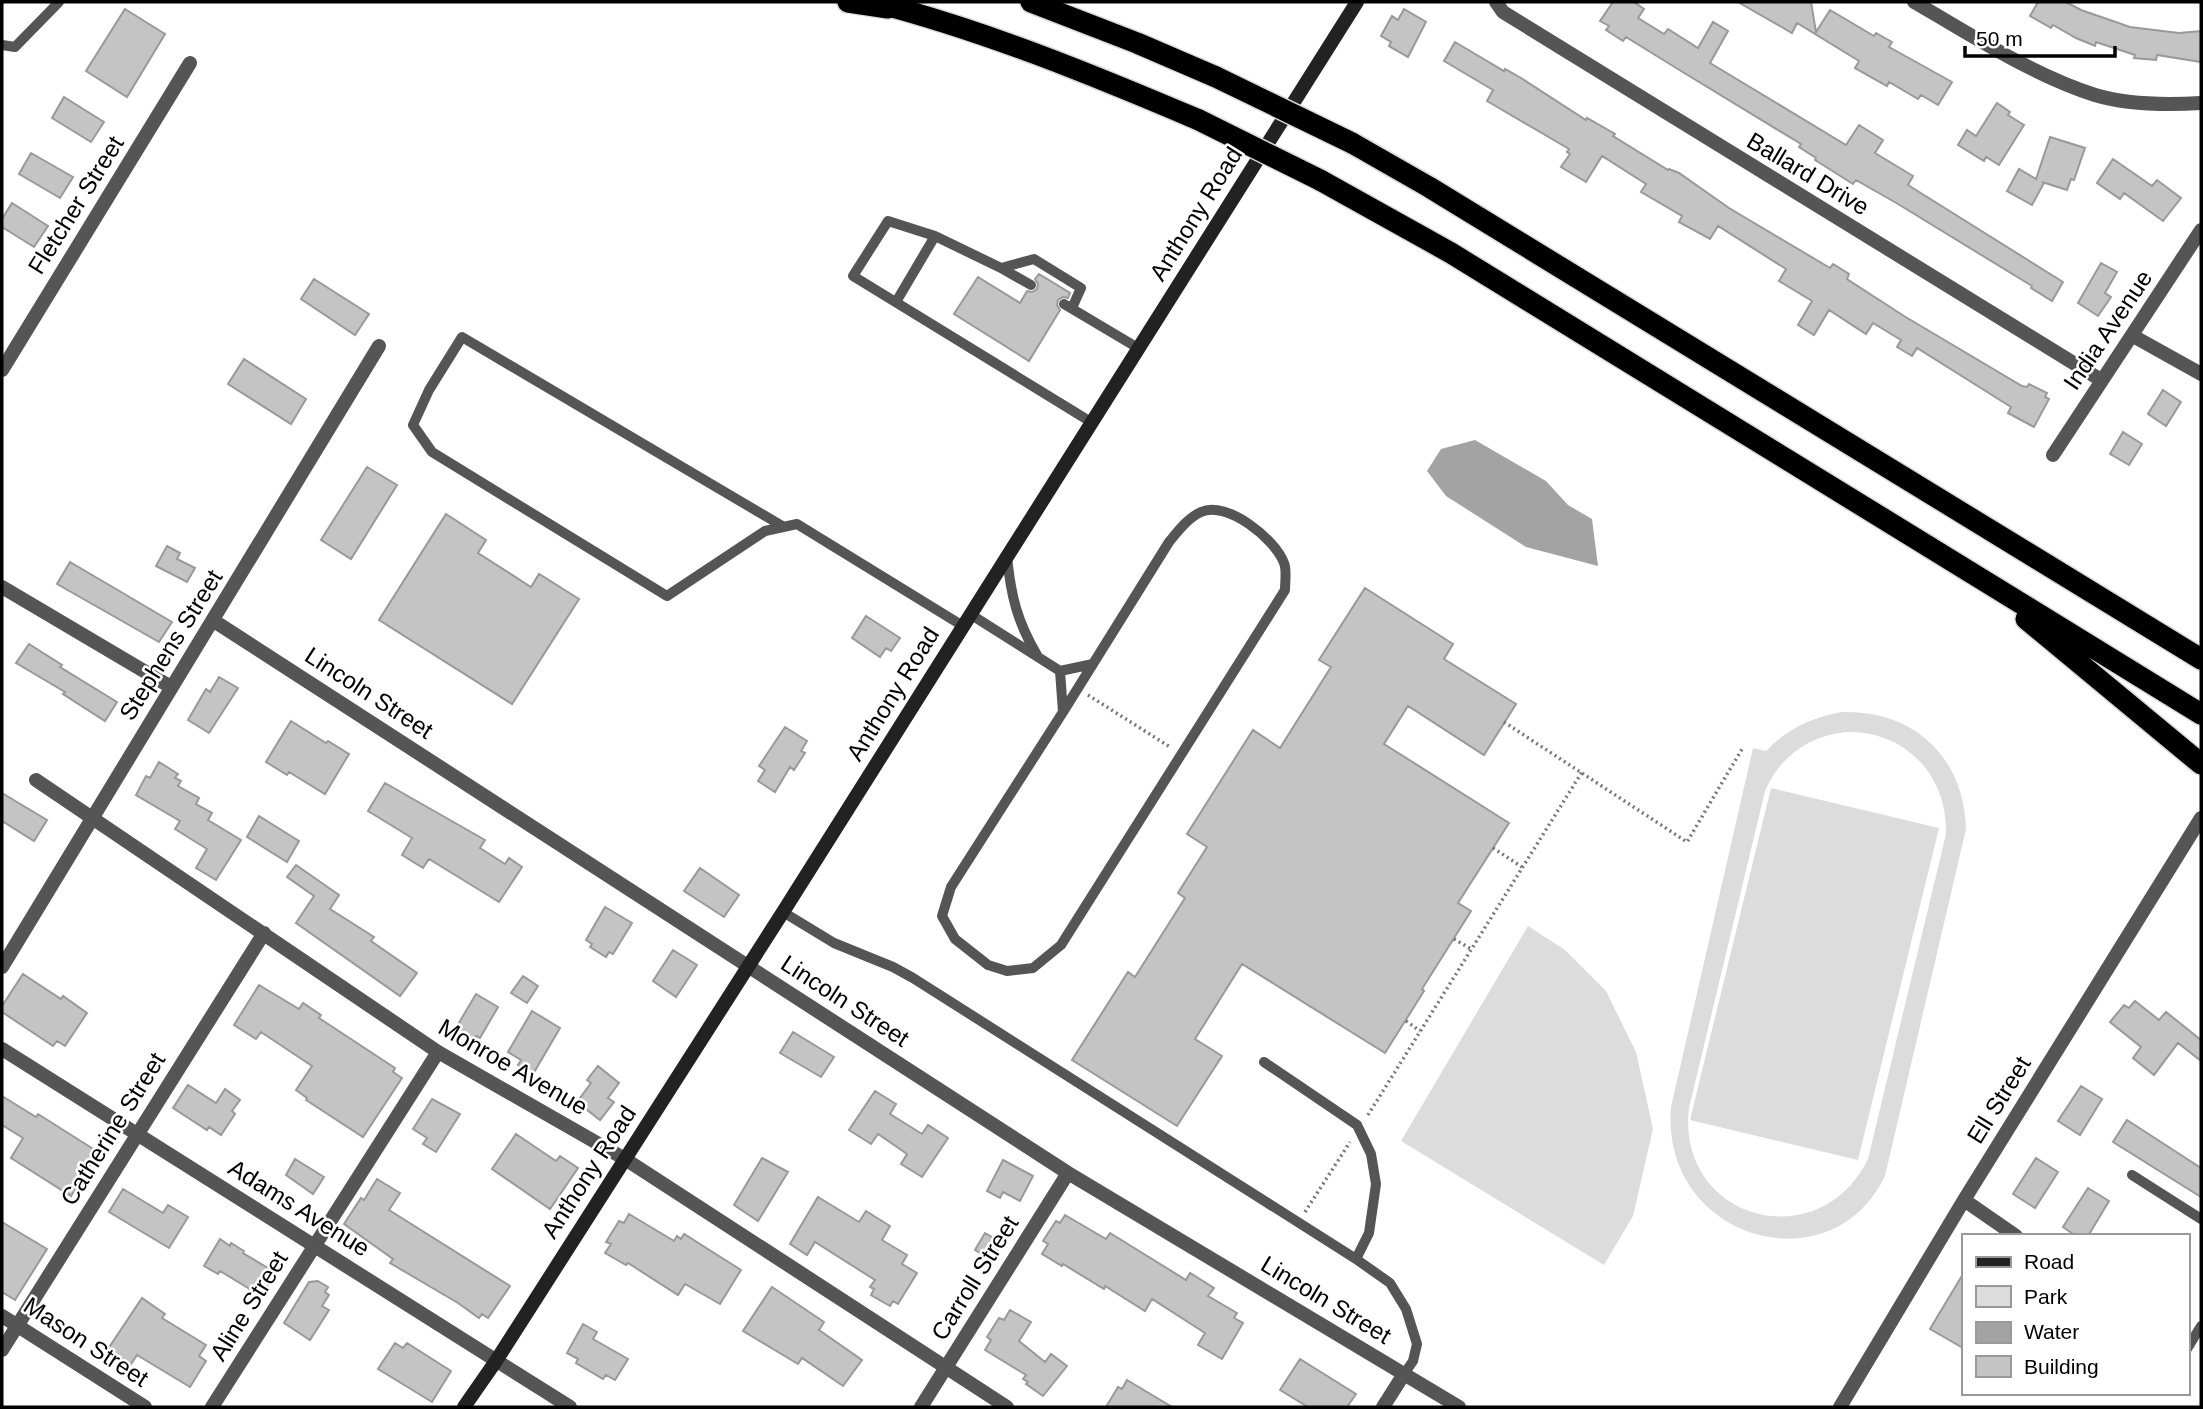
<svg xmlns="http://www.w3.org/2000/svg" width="2203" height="1409" font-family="Arial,sans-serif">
  <rect width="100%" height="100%" fill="#fff"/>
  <path fill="#dcdcdc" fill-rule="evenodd" d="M1842,712c72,-2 122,45 124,117l-81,347c-54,113 -225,63 -214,-69l82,-359 13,3c21,-22 46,-34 76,-39zM1846,732c59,-2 102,44 100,102l-78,325c-49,100 -192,61 -179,-51l76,-317c15,-34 43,-55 81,-59z
    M1771,788l168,40 -81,332 -168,-40z
    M1528,926l37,24 41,41 30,61 17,77 -20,87 -29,49 -203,-124z"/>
  <path fill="#a3a3a3" d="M1475,440l71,41 22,24 24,14 6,47 -72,-19 -80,-51 -19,-25 14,-22z"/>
  <path fill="#c4c4c4" stroke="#999" stroke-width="2" d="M1613,2h21l10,7 -6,9 26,16 4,-5 30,19 15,-26 15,9 -18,32 136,82 13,-20 24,15 -8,13 38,23 -5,9 155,97 -11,19 -21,-13 1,-2 -134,-82 -42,-24 -3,4 -38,-24 1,-2 -17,-11 2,-3 -120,-73 -55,-34 -3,4 -17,-11 3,-4 -9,-5z
    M1738,2h73l5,30 14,-22 44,26 2,-3 16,9 -3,5 63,35 -14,23 -17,-10 -3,4 -29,-17 -2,4 -32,-18 4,-7 -62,-38 -5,10z
    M2038,2h28l15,8 49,17 49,6 22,-2v31l-44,-7 -1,5 -22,-2 1,-3 -39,-13 -1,4 -19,-8 -23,-13 -2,3 -21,-12z
    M125,9l40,25 -38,63 -41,-26z
    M1404,9l22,13 -18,35 -19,-11 2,-4 -10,-6 11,-20 6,4z
    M1455,42l49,29 1,-2 16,9 65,42 1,-2 28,16 -2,2 55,34 1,-1 10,4 50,35 101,60 3,-4 16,10 -2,5 57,37 118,70 5,1 2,-3 18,9 -2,4 4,2 -15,28 -26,-14 3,-6 -94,-59 -5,8 -15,-9 4,-7 -28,-17 -7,11 -37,-24 -15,25 -16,-10 14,-24 -33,-20 7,-12 -68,-43 -8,13 -31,-17 3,-6 -41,-24 5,-8 -44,-28 -16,26 -25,-15 9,-13 -3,-2 2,-3 -82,-48 6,-11 -49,-29z
    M64,97l40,25 -13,20 -39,-24z
    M1997,103l13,9 -2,3 16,10 -25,40 -13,-8 -2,4 -26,-16 9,-15 9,6z
    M2050,137l35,11 -11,32 -3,-1 -4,11 -25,-8 2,1 -12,22 -25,-14 12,-22 17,10z
    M31,153l42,24 -13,21 -41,-24z
    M2113,159l39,27 5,-6 24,18 -18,23 -39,-28 -4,6 -23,-16z
    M12,203l36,23 -14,21 -32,-20v-8z
    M2101,263l16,9 -12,21 6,4 -13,19 -20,-13z
    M1039,274l31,19 -2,5 -5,-1 -5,3 -1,5 3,5 -31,51 -75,-47 24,-37 42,26 7,-12 5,1 5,-3 1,-5 -3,-5z
    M314,279l55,35 -14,21 -54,-36z
    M244,359l62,40 -15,25 -63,-40z
    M2163,390l18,12 -15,24 -18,-12z
    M2123,432l19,12 -13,21 -19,-11z
    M367,467l30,18 -46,74 -30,-19z
    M446,514l40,26 -8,13 53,34 8,-13 40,25 -67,105 -133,-84z
    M167,546l13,7 -3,6 18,9 -8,14 -31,-16z
    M70,562l102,60 -13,20 -102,-58z
    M1365,588l88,56 -9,15 72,45 -32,51 -76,-49 -24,38 125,79 -51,80 13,8 -49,78 2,2 -39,62 -143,-89 -47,75 27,17 -45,70 -105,-66 56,-88 7,5 50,-79 -7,-5 29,-46 -20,-13 66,-104 27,18 51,-81 -12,-7z
    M866,616l34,22 -9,13 -5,-3 -6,9 -28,-19z
    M29,644l33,21 -2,2 57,35 -12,19 -42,-27 2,-2 -49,-29z
    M219,677l19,11 -29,45 -21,-13 18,-31 4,3z
    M291,721l35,22 2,-2 21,13 -24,40 -36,-22 -2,3 -21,-13z
    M785,727l22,14 -6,10 4,2 -11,17 -4,-3 -15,25 -17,-11 7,-11 -6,-4z
    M159,762l19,12 -3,4 6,3 -3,5 21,12 -3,6 16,9 -4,7 33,20 -25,40 -20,-12 11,-19 -32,-20 5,-8 -44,-26 10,-19 4,2z
    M385,783l100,57 -5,8 25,16 4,-6 13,9 -23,35 -70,-43 -6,9 -21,-13 10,-17 -44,-27z
    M2,793l45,27 -13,21 -32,-20z
    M259,816l40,25 -12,21 -40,-25z
    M296,865l43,30 -9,14 44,28 -3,4 46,32 -17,23 -104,-73 18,-27 -27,-19z
    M700,868l39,27 -15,22 -40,-26z
    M605,907l27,16 -19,31 -4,-2 -3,5 -16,-10 2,-3 -6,-4z
    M673,950l24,15 -21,32 -23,-16z
    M23,974l38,25 2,-3 24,17 -22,33 -8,-5 -4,5 -51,-34v-6z
    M523,976l15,10 -11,17 -16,-10z
    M259,985l40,24 4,-6 18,12 -2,3 76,50 -2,4 9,6 -39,59 -57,-37 1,-2 -11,-8 16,-24 -51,-34 -5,7 -22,-14z
    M476,994l22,13 -18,31 -4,-2 -3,5 -15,-9 3,-4 -4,-2z
    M2135,1001l24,19 7,-8 35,28v21l-23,-18 -24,32 -21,-17 8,-11 -31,-25 14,-17 5,3z
    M532,1011l28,17 -27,46 -15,-9 3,-5 -13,-8z
    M793,1032l41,25 -13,20 -41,-24z
    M598,1066l21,17 -11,15 6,4 -14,18 -23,-18 14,-19 -4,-3z
    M188,1085l28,18 9,-14 15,11 -8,11 3,3 -14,21 -12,-8 -2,3 -34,-22z
    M2081,1086l21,13 -22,36 -22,-14z
    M875,1091l21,13 -6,10 32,20 6,-9 20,13 -26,39 -21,-13 6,-10 -29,-20 -7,10 -22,-14z
    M2,1096l34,21 2,-3 60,38 -27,44 -60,-38 12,-20 -21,-13z
    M432,1099l28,15 -24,38 -13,-8 4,-6 -14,-9z
    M2127,1120l74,48v29l-88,-55z
    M516,1134l40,27 4,-5 18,12 -28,41 -58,-40z
    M762,1158l26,14 -30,49 -24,-16z
    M2036,1158l22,14 -23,36 -22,-14z
    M295,1159l29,18 -11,17 -27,-19z
    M1003,1160l30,16 -13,25 -17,-9 -3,6 -13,-7z
    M377,1179l23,14 -11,17 121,76 -22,32 -6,-4 -3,4 -21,-15 -68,-40 3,-4 -49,-35 17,-26 3,2z
    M2088,1188l21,13 -21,35h-12l-13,-9z
    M123,1189l40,24 5,-8 20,12 -19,31 -60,-36z
    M818,1197l41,25 7,-11 24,15 -8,14 25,15 -5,9 15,9 -19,31 -5,-3 -3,5 -19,-11 3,-6 -4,-2 5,-7 -60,-38 -8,13 -17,-11z
    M629,1214l45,27 3,-5 4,3 3,-5 57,36 -21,34 -35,-20 -7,11 -50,-32 -2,2 -21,-12 6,-9 -5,-2 13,-21 5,2z
    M1065,1215l41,24 4,-6 76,47 4,-7 24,15 -6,8 29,17 -3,5 9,5 -21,36 -24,-14 7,-12 -53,-34 -7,12 -40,-25 -1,3 -41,-25 -1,2 -20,-12 6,-10 -5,-3 13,-20 4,2z
    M2,1222l45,27 -32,51 -13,-8z
    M985,1233l17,10 -10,17 -17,-10z
    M220,1239l10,7 1,-3 13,8 -1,2 33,20 -15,23 -41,-25 -2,3 -14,-8z
    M1963,1274v74l-33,-19z
    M318,1281l10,6 -3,5 4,3 -7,11 7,4 -19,30 -26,-17 25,-41z
    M772,1287l52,35 -5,8 43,30 -19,26 -41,-28 -4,6 -55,-33z
    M142,1298l23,16 -3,4 44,27 -7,11 7,5 -16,26 -53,-32 -6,9 -23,-15z
    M1010,1310l21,12 -12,19 26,21 6,-8 16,12 -24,30 -17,-12 2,-2 -5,-3 3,-4 -41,-25 6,-10 -4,-3 12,-19 5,2z
    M583,1324l14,8 -4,7 35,20 -13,21 -9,-5 -3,4 -27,-16 2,-4 -11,-6z
    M395,1343l8,5 4,-5 44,28 -19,31 -54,-33z
    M1300,1359l56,35 -9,13h-39l-28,-17z
    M1127,1380l45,27h-66l12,-20 4,2z"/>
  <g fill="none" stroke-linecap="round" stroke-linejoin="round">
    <defs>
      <path id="highway" d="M848,2l40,6
        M874,2c112,29 219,73 325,118
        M1031,2l106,41 79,34
        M1352,143l77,44 772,472
        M1320,180l131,73 750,461
        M2026,619l175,145"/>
    </defs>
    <use href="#highway" stroke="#dbdbdb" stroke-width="24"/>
    <path stroke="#777" stroke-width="3.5" stroke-dasharray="2 3.5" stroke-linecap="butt" d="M1088,695l82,52
      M1504,722l183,120 55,-93
      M1493,848l29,19
      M1454,939l17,10
      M1406,1021l14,10
      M1368,1115l214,-343
      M1305,1212l45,-70"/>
    <path stroke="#555" stroke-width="10" d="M2,45l13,2 44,-45
      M1001,268l30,17
      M896,302l39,-66
      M1064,304l74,44
      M1072,308l9,-20 -47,-29 -33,9 -66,-32 -47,-15 -35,55 238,146
      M784,527l-322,-190 -33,53 -16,35 19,27 235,144 98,-65 32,-7 166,102
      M1007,557c4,39 10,64 30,98
      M970,614l90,57 33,-7
      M1060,671l3,41 -112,175 -9,29 13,23 33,26 19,6 26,-3 28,-23 224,-355c0,-9 2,-20 -1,-27 -9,-24 -57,-63 -83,-51 -13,6 -22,18 -32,30l-106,170
      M783,912l51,31 59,24 20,11 443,281 34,24 16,26 11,35 -4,17 -9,13
      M1264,1062l93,63 14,29 5,30 -7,49 -13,26
      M2132,1175l69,44
      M2187,1349l14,-23"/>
    <path stroke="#555" stroke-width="14" d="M1496,2l7,10 598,368
      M1914,2c58,33 116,72 181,93 33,10 72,10 106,8
      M2133,336l68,38
      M2,370l188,-307
      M2053,455l148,-225
      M2,587l169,100
      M214,621l854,552 391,234
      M36,780l402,272 187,107 382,248
      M2,967c125,-207 252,-413 377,-621
      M2,1049l568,358
      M1964,1200l52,36
      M2,1316l143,91
      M2,1350l262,-417
      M212,1407l226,-355
      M921,1407l147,-234
      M1383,1407l21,-33
      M1840,1407l124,-207 237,-382"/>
    <path stroke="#222" stroke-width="14" d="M464,1407l32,-46 287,-449 574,-910"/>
    <use href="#highway" stroke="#000" stroke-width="21"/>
    <defs>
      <path id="highway-bridge" d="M1216,77l136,66
        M1199,120l121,60"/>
    </defs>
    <use href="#highway-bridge" stroke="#dbdbdb" stroke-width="24" stroke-linecap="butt"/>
    <use href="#highway-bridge" stroke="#000" stroke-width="21"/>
  </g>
  <g text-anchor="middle" stroke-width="5" stroke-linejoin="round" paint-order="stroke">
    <g font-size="24" fill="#000" stroke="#fff">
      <text transform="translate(1808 174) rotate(31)" y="8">Ballard Drive</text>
      <text transform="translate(76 205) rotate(-58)" y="8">Fletcher Street</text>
      <text transform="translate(1196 214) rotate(-58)" y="8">Anthony Road</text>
      <text transform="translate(2108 330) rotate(-56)" y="8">India Avenue</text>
      <text transform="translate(171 645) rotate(-58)" y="8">Stephens Street</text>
      <text transform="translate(369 693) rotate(33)" y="8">Lincoln Street</text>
      <text transform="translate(893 694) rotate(-58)" y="8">Anthony Road</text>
      <text transform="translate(845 1001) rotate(33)" y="8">Lincoln Street</text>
      <text transform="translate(513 1067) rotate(30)" y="8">Monroe Avenue</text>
      <text transform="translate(1999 1100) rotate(-58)" y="8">Ell Street</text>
      <text transform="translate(113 1129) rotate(-58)" y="8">Catherine Street</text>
      <text transform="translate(589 1172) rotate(-57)" y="8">Anthony Road</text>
      <text transform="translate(299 1208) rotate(32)" y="8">Adams Avenue</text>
      <text transform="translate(975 1278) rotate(-58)" y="8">Carroll Street</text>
      <text transform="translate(1326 1300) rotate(31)" y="8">Lincoln Street</text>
      <text transform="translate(249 1306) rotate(-58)" y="8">Aline Street</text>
      <text transform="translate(86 1342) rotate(33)" y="8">Mason Street</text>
    </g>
  </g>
  <rect width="2203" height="1409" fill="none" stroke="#000000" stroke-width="7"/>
  <rect x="1962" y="1234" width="228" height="161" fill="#ffffff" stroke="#999999" stroke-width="2"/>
  <rect x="1976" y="1257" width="35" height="10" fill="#222222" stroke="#999999" stroke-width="2"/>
  <text x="2024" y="1269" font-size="21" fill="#000000">Road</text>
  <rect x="1976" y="1286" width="35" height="21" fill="#dcdcdc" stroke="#999999" stroke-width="2"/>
  <text x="2024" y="1304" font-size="21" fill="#000000">Park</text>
  <rect x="1976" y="1322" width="35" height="21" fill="#a3a3a3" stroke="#999999" stroke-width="2"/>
  <text x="2024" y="1339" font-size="21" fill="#000000">Water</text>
  <rect x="1976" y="1356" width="35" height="21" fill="#c4c4c4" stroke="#999999" stroke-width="2"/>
  <text x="2024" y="1374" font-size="21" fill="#000000">Building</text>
  <path d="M1965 46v10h150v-10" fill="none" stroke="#000000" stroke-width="3.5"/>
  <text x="1976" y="46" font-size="21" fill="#000000" stroke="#ffffff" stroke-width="5" paint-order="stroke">50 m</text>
</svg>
